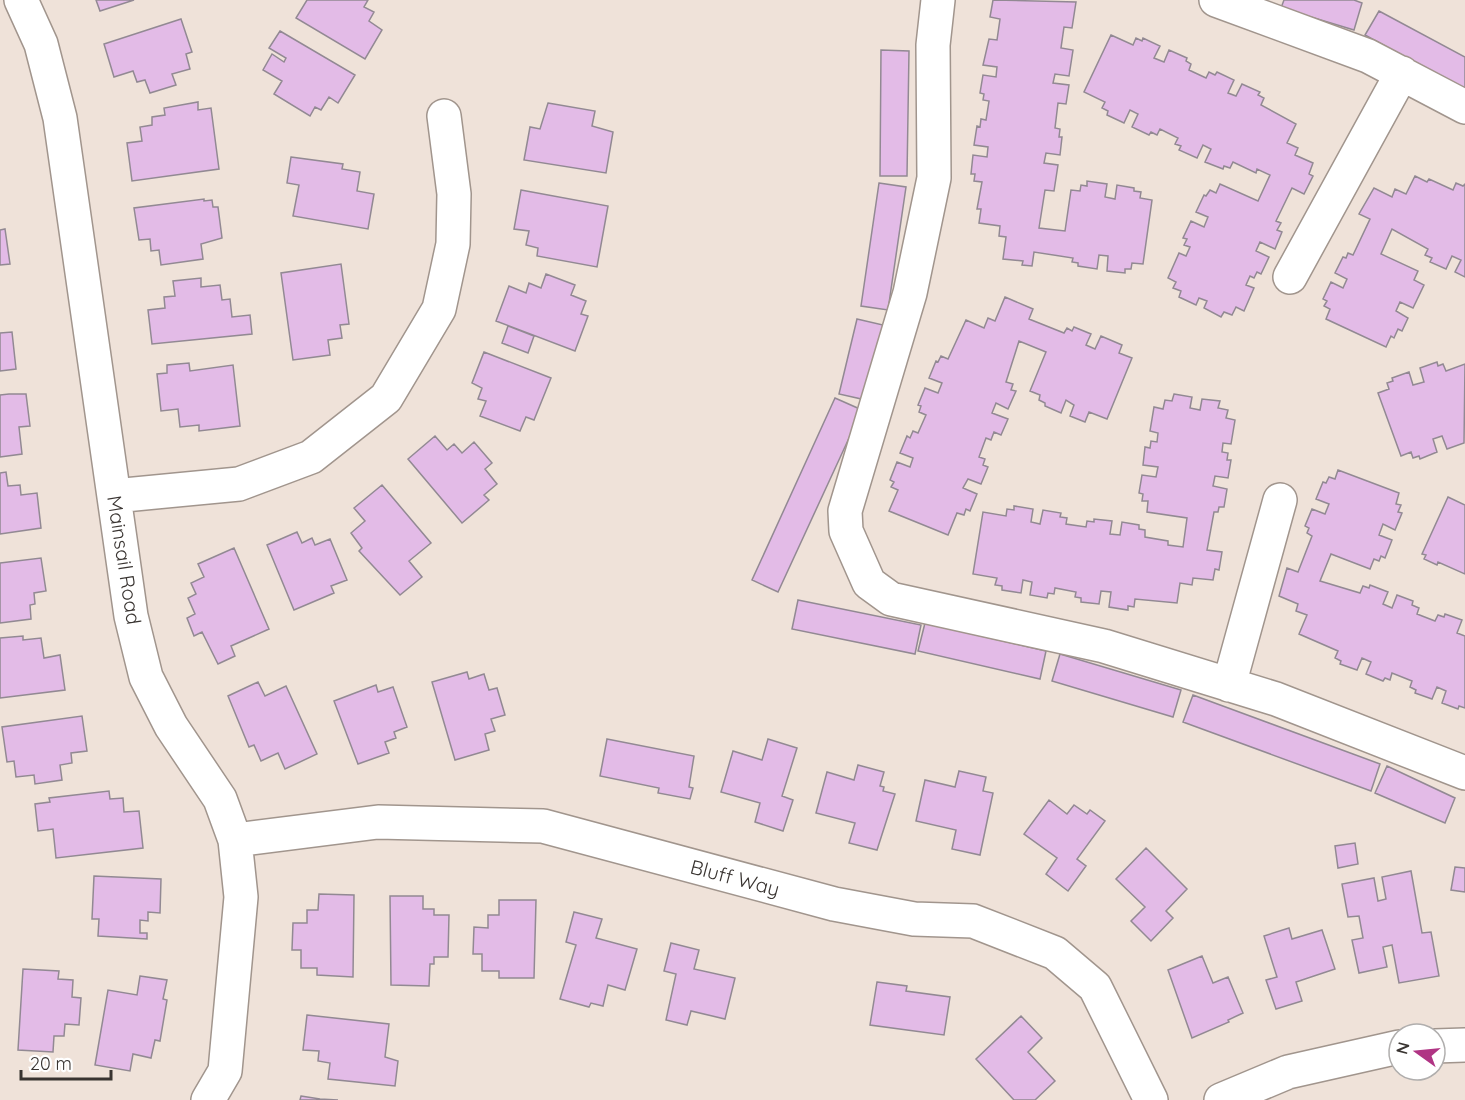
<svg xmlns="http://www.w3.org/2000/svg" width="1465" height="1100" font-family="Quicksand,sans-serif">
  <rect width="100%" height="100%" fill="#efe2d9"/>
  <path fill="#e3bbe7" stroke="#928993" stroke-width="1.5" d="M96,0h38l-34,11z
    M307,0h61l-4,7 10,5 -5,9 13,9 -17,29 -69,-41z
    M993,0l83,2 -4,26 -8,-1 -3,21 12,2 -4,26 -14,-2 -2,9 16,2 -3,19 -8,-1 -3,25 5,1 -1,8h3l-2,18 -14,-2 -2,10 14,2 -4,26 -9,-1 -6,38 26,3 6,-41 9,1 1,-6 6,1v-5l20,3 -2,13 10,2 2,-14 17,3v3l7,1 -1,6 12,2 -9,64 -11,-1 -1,6h-6v4l-18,-2 1,-15 -9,-1 -2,14 -19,-3v-3l-6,-1 1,-4 -39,-6 -2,14 -10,-1 1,-4 -20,-2 3,-22 -7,-1 1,-10 -21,-3 2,-14h-4l5,-27 -8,-1 1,-7h-4l2,-19 14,2 1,-10 -14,-2 3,-19 3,1 1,-8 5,1 3,-19 -6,-1 1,-6 -4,-1 3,-18 13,2 1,-10 -14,-2 6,-26 8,1 3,-21 -10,-2z
    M1284,0h70l8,3 -8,27 -73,-22z
    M1379,11l86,46v33l-100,-55z
    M181,19l11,33 -6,2 4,15 -18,5 4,11 -26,8 -5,-13 -8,2 -4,-11 -19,6 -10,-33z
    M280,31l75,44 -17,28 -9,-6 -8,13 -6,-3 -5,9 -36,-22 8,-13 -19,-11 9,-16 12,8 2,-4 -17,-10z
    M1111,35l22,10 3,-7 6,3 1,-3 17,8 -6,12 10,4 5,-12 18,8 -1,3 5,3 -2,6 17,8 3,-6 6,3 2,-3 17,8 -6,13 8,3 6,-12 18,8 -2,3 6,3 -3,7 35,19 -9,19 11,5 -3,7 18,8 -4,11 4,2 -9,18 -12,-6 -16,33 5,2 -4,7 5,2 -7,17 -15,-7 -4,9 13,6 -8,17 -4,-2 -3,6 -4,-2 -4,9 8,3 -10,23 -8,-4 -4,8 -8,-3 -3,5 -17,-9 3,-7 -8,-3 -3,7 -17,-8 2,-6 -8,-3 3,-6 -8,-4 11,-25 7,3 4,-9 -6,-2 3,-6 -4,-1 8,-17 13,6 4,-10 -12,-5 8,-17 2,1 4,-6 6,3 4,-9 38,17 12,-26 -13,-6 -1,4 -23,-11 -3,6 -6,-2 -1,3 -18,-7 6,-13 -8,-4 -6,13 -18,-8 2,-4 -6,-2 3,-6 -18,-9 -3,6 -6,-3 -2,3 -17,-8 6,-13 -8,-4 -6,13 -17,-8 1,-4 -6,-3 3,-6 -21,-10z
    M881,50l28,1 -2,125h-27z
    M198,102v8l13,-2 8,61 -87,12 -5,-38 15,-2 -2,-14 12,-2v-8l13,-2 -1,-7z
    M548,103l47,8 -3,15 21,6 -7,41 -82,-13 6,-33 10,2z
    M291,157l52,7 -1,5 18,3 -3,19 17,3 -6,35 -75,-13 6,-31 -12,-2z
    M1415,176l12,6 2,-3 24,11 3,-7 7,3 2,-2v93l-10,-5 6,-12 -9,-4 -6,13 -16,-7 2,-4 -7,-3 3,-6 -36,-20 -11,25 37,17 -4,9 10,5 -11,23 -13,-6 -4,9 12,7 -6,13 -4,-2 -4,9 -3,-2 -5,11 -60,-28 4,-10 -6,-3 3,-5 -4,-2 8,-17 12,6 4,-9 -12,-6 8,-16 3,1 2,-5 5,2 17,-36 -11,-5 15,-26 18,9 3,-8 11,5z
    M879,183l27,4 -18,123 -27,-4z
    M521,190l87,16 -11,61 -60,-11 1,-8 -12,-3 3,-14 -15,-2z
    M204,199v2l8,-1 1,7h5l4,31 -21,6 2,15 -42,6 -2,-15 -8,1 -1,-12 -11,1 -5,-32z
    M5,229l5,35 -10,1v-35z
    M341,264l8,60 -9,1 2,13 -14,2 2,15 -37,5 -12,-87z
    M546,274l29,11 -4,10 15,6 -5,13 7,2 -13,35 -79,-30 13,-35 17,7 3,-10 12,5z
    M201,278v9l19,-2 2,15 8,-1 2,18 18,-2 2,19 -100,10 -4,-34 17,-2 -1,-11 11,-1 -2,-15z
    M1005,297l28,12 -4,10 35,14 3,-5 5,3 2,-4 17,7 -5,11 9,4 6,-13 21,9 -3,8 13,5 -25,61 -18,-7 -4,10 -15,-6 4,-11 -8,-5 -5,13 -16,-7v-3l-6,-3 1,-5 -10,-4 16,-39 -27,-11 -13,41 7,2 -2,6 5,1 -8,18 -12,-6 -4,10 16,6 -7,16 -7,-3 -3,8 -5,-2 -7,19 6,2 -2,6 5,2 -7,17 -13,-5 -5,9 14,6 -7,17 -4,-2 -2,6 -7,-2 -9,22 -59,-24 9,-21 -7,-3 3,-5 -4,-2 7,-18 13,5 3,-9 -13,-5 7,-17 3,2 3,-7 5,2 8,-18 -7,-3 2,-6 -3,-1 7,-17 13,5 4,-10 -13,-5 7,-17 2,1 3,-6 7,3 18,-39 18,8 4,-10 7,3z
    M857,319l26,6 -17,75 -27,-6z
    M508,326l26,10 -6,17 -26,-10z
    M12,332l4,37 -16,2v-38z
    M484,352l67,26 -17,42 -8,-3 -6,14 -40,-15 6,-15 -8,-2 4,-11 -10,-5z
    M1437,362l1,4 5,-2 3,7 19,-7 -1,79 -17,6 -5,-13 -9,3 4,13 -17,7 -1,-3 -6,2 -2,-6 -10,4 -23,-63 11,-4 -2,-6 6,-2 -1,-3 17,-6 4,13 11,-3 -4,-14z
    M189,363l1,8 43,-6 7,61 -41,5v-6l-19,2 -2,-18 -17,2 -4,-37 10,-1v-8z
    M9,394h17l4,32 -11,1 3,27 -22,3v-62z
    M1174,394l18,3 -2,11 10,2 2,-11 18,2 -2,7 10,2 -2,8 9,2 -4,24 -8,-1 -1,9 6,1 -1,7h4l-3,18 -13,-2 -2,10 14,3 -3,18h-5l-1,5h-4l-7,38 15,2 -3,18 -4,-1 -2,11 -20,-2 -1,7 -12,-2 -3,20 -42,-4 -1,8 -6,-1v4l-19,-3 2,-15 -10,-1 -2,13 -18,-2v-4l-6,-1 1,-5 -21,-4 -1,6 -6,-1 -1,5 -17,-3 2,-13 -9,-2 -2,13 -19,-3v-4l-7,-1 2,-7 -24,-4 10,-62 23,4 1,-7 7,1v-4l19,3 -2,13 9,2 3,-14 18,3 -1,4 7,1 -1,6 20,3 1,-6 7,1v-3l18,2 -2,13 10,1 2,-13 17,3v4l6,1v7l23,4v4l15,2 4,-29 -40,-6 1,-11h-6l1,-7 -4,-1 3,-18 14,2 2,-10 -15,-2 2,-18 5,1 1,-7 6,1 1,-9 -8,-2 4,-24 9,2 2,-9 7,1z
    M835,398l27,12 -84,182 -26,-12z
    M435,436l12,14 7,-6 8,9 12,-11 18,21 -7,6 12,15 -13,11 5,5 -27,23 -54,-64z
    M1338,470l61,23 -3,11 5,1 -3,7 4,1 -7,17 -12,-6 -4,11 13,5 -7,18 -4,-2 -2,5 -5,-2 -4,10 -39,-15 -11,27 40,12 3,-7 6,2 1,-3 18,7 -5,12 9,4 5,-13 16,6 -1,4 7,3 -2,6 18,7 3,-6 6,2 1,-3 17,6 -5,13 8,3v72l-6,-2 -1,3 -16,-6 4,-12 -9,-4 -5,12 -17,-6 1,-3 -6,-3 2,-6 -20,-8 -2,7 -5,-2 -2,3 -17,-7 5,-12 -9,-4 -5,12 -17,-6 1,-3 -6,-3 3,-7 -39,-17 8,-19 -11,-4 2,-7 -19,-8 8,-28 11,4 14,-36 -5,-3 2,-5 -4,-2 7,-17 13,5 4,-10 -13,-5 7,-17 3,1 3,-6 6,2z
    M6,472l2,14 12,-1 1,10 16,-2 4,35 -41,6v-61z
    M382,485l49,58 -22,18 13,16 -22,18 -41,-44 3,-3 -11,-15 14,-12 -11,-13z
    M1448,497l17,8v69l-27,-12 -1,3 -13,-6 2,-4 -4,-1z
    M297,532l5,11 10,-5 3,7 15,-6 17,41 -16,6 3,7 -40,17 -27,-65z
    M234,548l35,81 -38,17 4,10 -17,8 -16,-32 -8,4 -7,-18 8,-4 -7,-16 8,-4 -5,-11 13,-6 -6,-13z
    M41,558l5,33 -12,2 1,11 -5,1 1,14 -31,4v-60z
    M798,600l123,25 -6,29 -123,-25z
    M925,623l121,28 -6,28 -122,-28z
    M23,636v4l18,-2 3,20 16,-3 5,35 -65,8v-60z
    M1060,654l121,36 -8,27 -121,-36z
    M467,672l2,7 15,-5 5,16 8,-2 8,27 -14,4 4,12 -10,3 4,16 -34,10 -23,-78z
    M258,682l7,14 21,-10 31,68 -32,15 -7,-16 -17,8 -7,-16 -5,2 -21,-51z
    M376,685l2,7 15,-5 14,40 -13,5 2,6 -11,4 4,11 -31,11 -24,-63z
    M1193,695l187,69 -9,27 -188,-69z
    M82,716l5,35 -16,2 1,10 -12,2 2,15 -27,4 -1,-9 -18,2 -2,-16 -7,1 -5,-35z
    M607,739l87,17 -5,31 4,1 -3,11 -32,-6 1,-5 -59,-12z
    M768,739l29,9 -15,48 11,4 -10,31 -28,-9 5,-19 -39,-11 12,-41 29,9z
    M858,765l26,7 -4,14 4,1 -1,4 12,3 -18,56 -28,-7 6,-20 -39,-10 11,-41 27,8z
    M1387,766l68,32 -10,25 -70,-30z
    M959,771l27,6 -3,14 10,2 -13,62 -28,-6 4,-19 -40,-9 9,-41 30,7z
    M109,791l1,8 13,-1 1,14 15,-1 4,37 -87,10 -3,-29 -15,2 -3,-27 15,-2 -1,-4z
    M1049,800l18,14 7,-9 13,9 3,-4 15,11 -28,38 9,7 -18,25 -22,-17 11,-16 -33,-24z
    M1355,843l3,21 -20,4 -3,-22z
    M1146,848l41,41 -21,22 7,7 -22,23 -20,-20 14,-14 -29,-28z
    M1455,867l10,1v24l-14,-2z
    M1411,871l11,62 9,-1 8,44 -40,7 -7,-38 -9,2 4,20 -28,6 -7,-33 11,-2 -4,-22 -11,1 -6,-33 32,-6 4,23 8,-2 -4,-22z
    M94,876l67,3 -1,34 -12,-1v9l-8,-1v13h7v6l-49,-3 1,-17h-7z
    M319,894l35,1 -1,82 -36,-2v-7h-16v-18h-9l1,-27h14v-13h11z
    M390,896h33v13h11v6h15l-1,42h-14v7h-4l-1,22 -38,-1z
    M499,900h37l-2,78h-35v-7h-17v-17h-9l1,-27 14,1v-13h11z
    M574,912l28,7 -6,19 41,11 -12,41 -17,-5 -5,21 -12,-3 -2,4 -29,-8 16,-54 -10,-3z
    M1289,928l3,11 30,-9 13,39 -39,13 6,19 -26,8 -10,-29 11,-3 -13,-41z
    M671,943l28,7 -5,19 41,9 -10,41 -34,-8 -4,14 -21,-5 10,-46 -12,-3z
    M1202,956l11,27 15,-6 15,36 -15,7 1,2 -37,16 -24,-68z
    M23,969l36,2 -1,8 15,1 -1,17 9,1 -2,27 -14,-1 -1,12h-10l-1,16 -35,-2z
    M140,976l27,4 -4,19 4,1 -7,41 -5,-1 -4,18 -18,-4 -3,17 -35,-6 13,-75 29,5z
    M877,982l30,4 -1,5 44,6 -6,38 -74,-10z
    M307,1015l82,9 -4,33 13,4 -3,25 -67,-7 2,-16 -12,-2 1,-10 -16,-1z
    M1021,1016l21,22 -14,14 27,29 -20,19h-21l-38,-41z
    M301,1096l19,3 18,1h-38z"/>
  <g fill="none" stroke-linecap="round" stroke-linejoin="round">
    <defs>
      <path id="minor" d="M21,0l20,44 19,74 71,498 15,61 25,49 49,73 15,41 6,57 -16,174 -17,29
        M938,0l-5,45 1,133 -24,115 -65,218 1,20 23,52 22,16 213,47 172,53 189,74
        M1216,0l152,56 97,51
        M1290,277l112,-204
        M114,496l125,-12 72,-27 75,-59 53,-89 14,-65 1,-50 -10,-78
        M1229,685l51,-185
        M235,840l143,-18 165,4 291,78 80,15 59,2 82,32 40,34 56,113
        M1435,1046l30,-1
        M1221,1100l67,-28 111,-25"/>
    </defs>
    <use href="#minor" stroke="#a1958d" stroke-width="36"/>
    <use href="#minor" stroke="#fff" stroke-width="33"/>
  </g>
  <g text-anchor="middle" stroke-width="6" stroke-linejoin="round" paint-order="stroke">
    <g font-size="20" fill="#393431" stroke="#fff">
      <text transform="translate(124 560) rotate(81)" y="7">Mainsail Road</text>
      <text transform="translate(735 878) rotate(15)" y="7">Bluff Way</text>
    </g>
  </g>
  <g transform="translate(1417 1052) rotate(285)"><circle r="28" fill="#ffffff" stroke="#b0aead" stroke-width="1.5"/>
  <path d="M0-4.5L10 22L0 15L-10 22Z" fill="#b03484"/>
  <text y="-9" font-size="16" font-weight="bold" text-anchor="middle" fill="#393431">N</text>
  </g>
  <path d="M21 1070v9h90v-9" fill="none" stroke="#393431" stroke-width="3"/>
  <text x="30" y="1070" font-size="18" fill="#393431" stroke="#ffffff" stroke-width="4.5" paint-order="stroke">20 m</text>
</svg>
